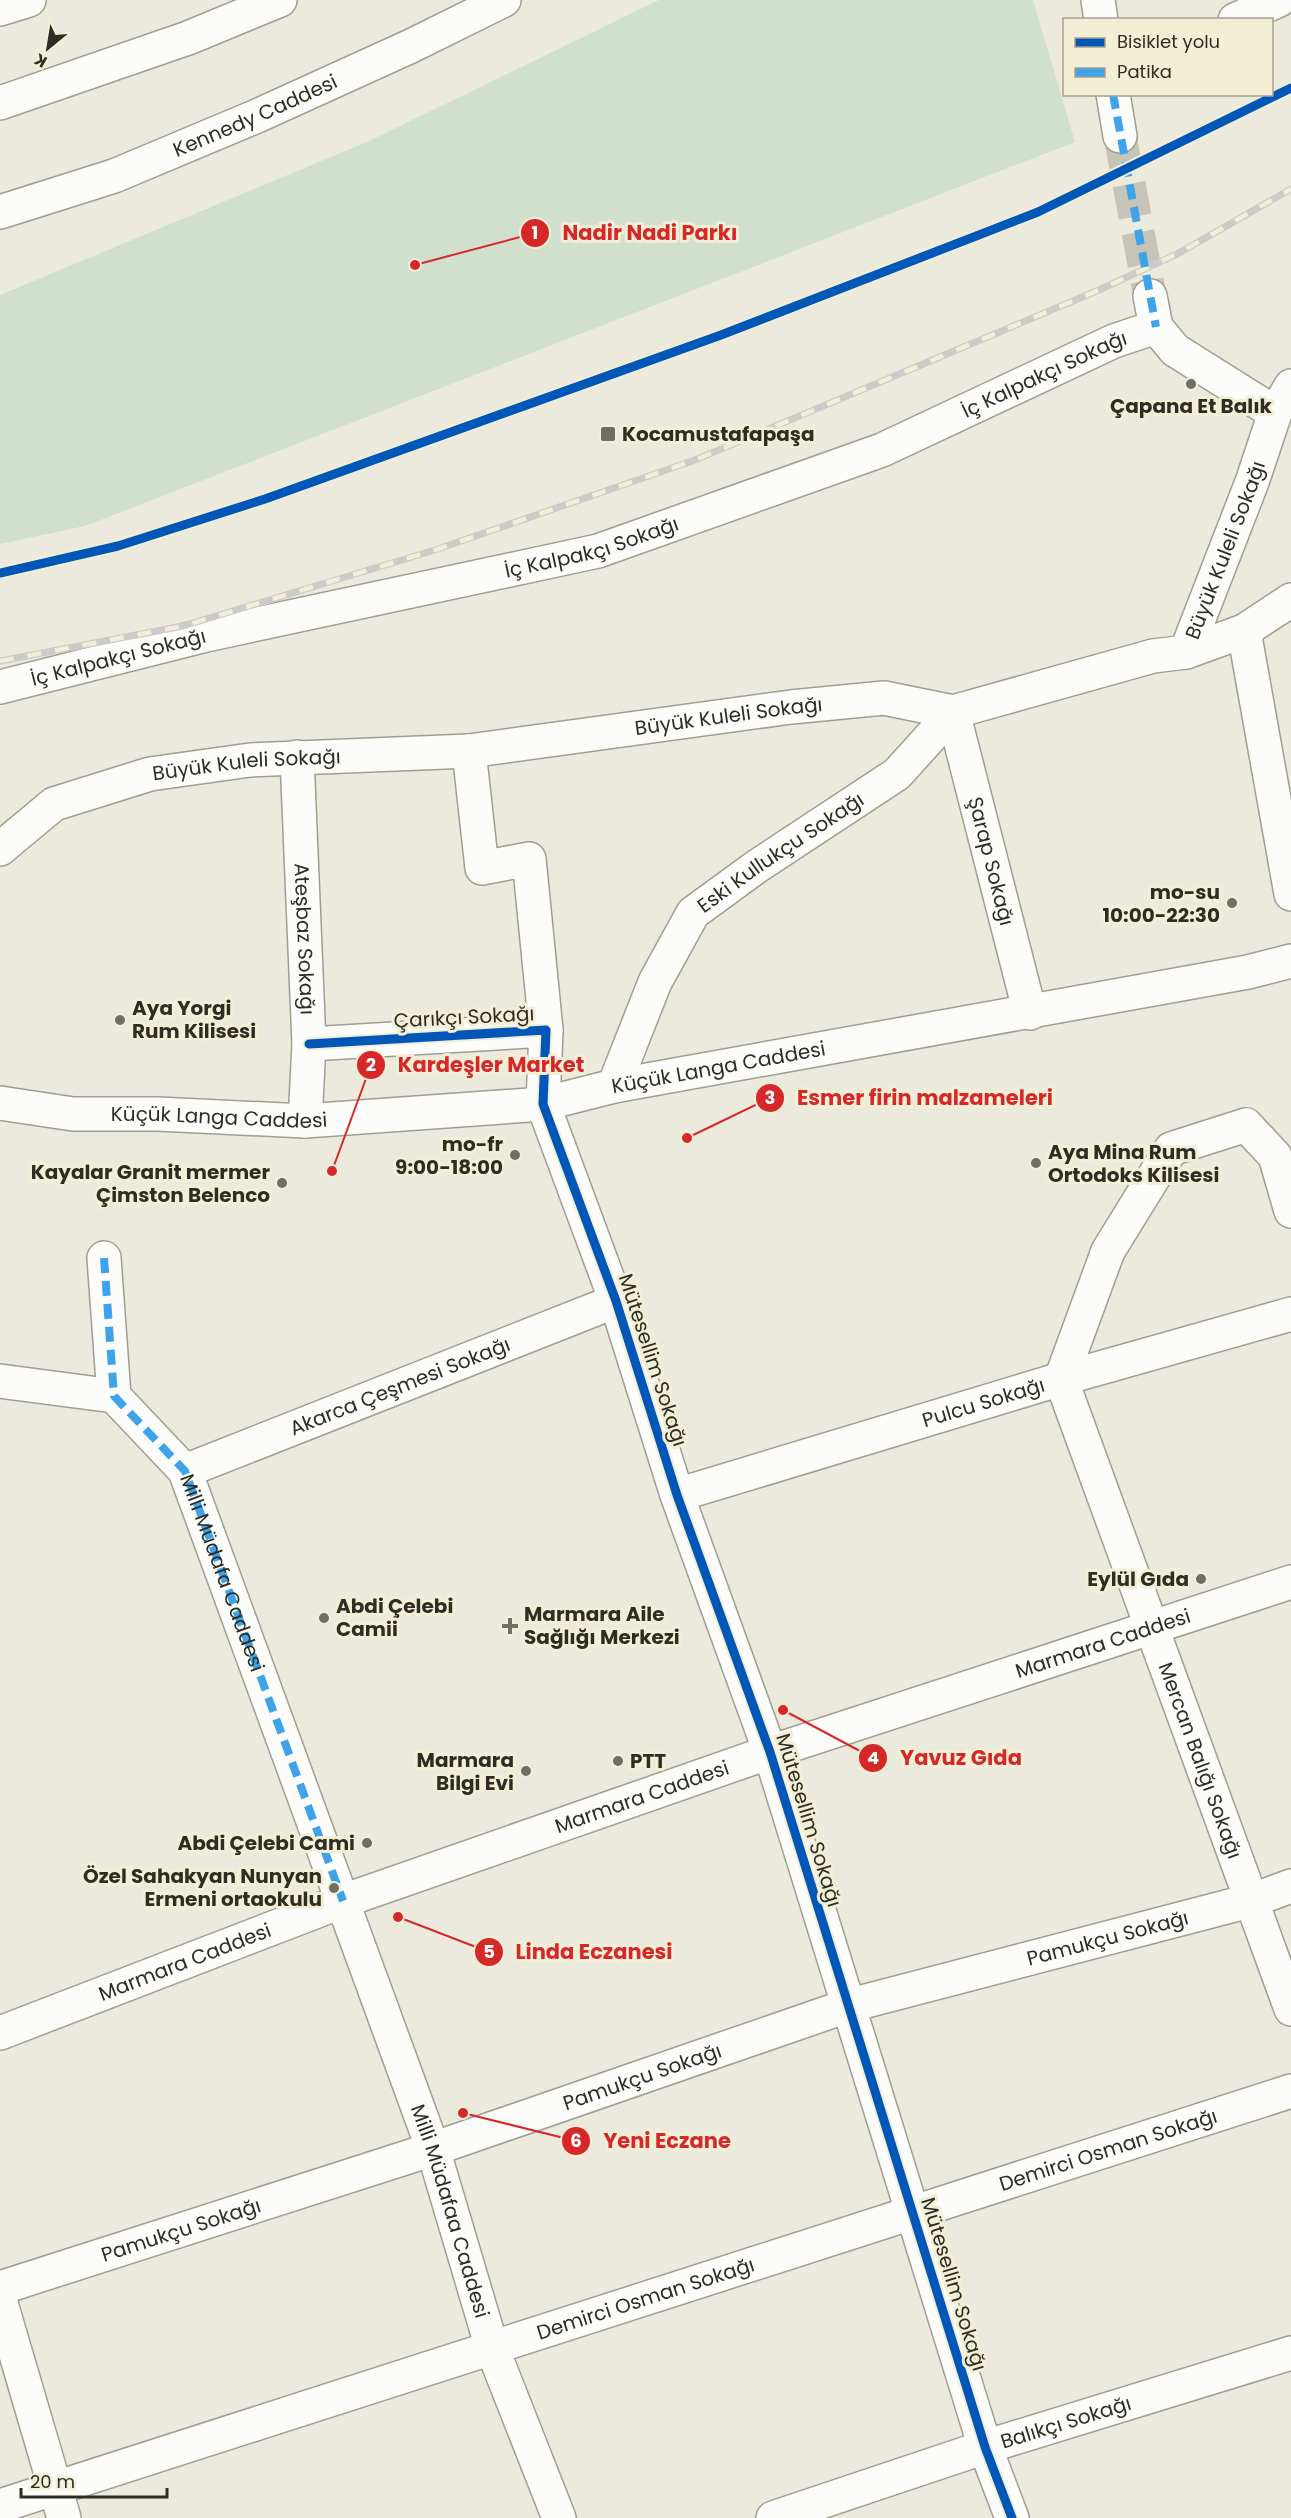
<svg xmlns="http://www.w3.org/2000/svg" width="1291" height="2518" font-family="Poppins,sans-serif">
  <rect width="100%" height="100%" fill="#eceadc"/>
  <path fill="#d0e0cd" d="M659,0h374l42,142 -990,384 -85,18v-249l367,-153z"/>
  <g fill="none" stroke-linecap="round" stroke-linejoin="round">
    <path stroke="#c6c4b7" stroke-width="33" stroke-dasharray="33 16" stroke-linecap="butt" d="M1120,136l30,160"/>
    <defs>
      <g id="street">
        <path d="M1098,0l3,20"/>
        <path d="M1235,20l44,-20"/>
        <path d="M1113,94l7,42"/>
        <path d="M1150,296l6,31 19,23 100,63"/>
        <path d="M1244,631l47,263"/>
        <path d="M1186,652l58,-21 47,-31"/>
        <path id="s1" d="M0,687l206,-52 392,-84 284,-101 232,-109 42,-14"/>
        <path id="s2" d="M953,712l77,301"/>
        <path d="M469,751l13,117 47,-9 17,171"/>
        <path id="s3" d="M297,757l12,287 -4,77"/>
        <path id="s4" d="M0,849l54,-45 96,-30 100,-14 219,-9 322,-44 93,-9 69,14 200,-56 33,-4 66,-170 23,-69 16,-27"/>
        <path d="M309,1044l237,-14 -3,74 73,197 61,194 93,257 215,695 27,71"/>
        <path id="s5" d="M614,1086l41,-104 38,-69 63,-46 141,-93 56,-62"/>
        <path id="s6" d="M104,1258l10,138 71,75 248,678 59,199 67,170"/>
        <path id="s7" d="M1061,1379l230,630"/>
        <path d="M1061,1379l47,-128 63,-102 75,-24 29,31 16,55"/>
        <path d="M0,1381l114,15"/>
        <path id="s8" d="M185,1471l431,-170"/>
        <path id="s9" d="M677,1495l384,-116 230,-65"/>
        <path id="s10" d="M0,2033l343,-132 427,-149 521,-170"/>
        <path id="s11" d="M0,2288l433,-139 414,-143 406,-106 38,-14"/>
        <path d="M0,2300l64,218"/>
        <path id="s12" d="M0,2506l1291,-415"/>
        <path id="s13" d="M773,2518l212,-71 306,-94"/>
      </g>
      <g id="secondary">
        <path id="s14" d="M0,1103l73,11h85l147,7 238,-17 71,-18 634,-114 43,-11"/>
      </g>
      <path id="primary" d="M0,9l29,-9"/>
      <g id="highway">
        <path d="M0,103l188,-65 92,-38"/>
        <path id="s15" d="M0,212l114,-36 143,-60 154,-70 93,-46"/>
      </g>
    </defs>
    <use href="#street" stroke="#a09e93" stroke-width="36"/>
    <use href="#secondary" stroke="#a09e93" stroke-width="36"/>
    <use href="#primary" stroke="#a09e93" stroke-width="36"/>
    <use href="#highway" stroke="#a09e93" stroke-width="36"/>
    <use href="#street" stroke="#fcfcfa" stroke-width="33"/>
    <use href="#secondary" stroke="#fcfcfa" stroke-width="33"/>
    <use href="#primary" stroke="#fcfcfa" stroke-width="33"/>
    <use href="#highway" stroke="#fcfcfa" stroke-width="33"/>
    <defs>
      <path id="rail" d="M0,661l183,-35 255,-77 257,-89 404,-170 80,-37 112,-64"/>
    </defs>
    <use href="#rail" stroke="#cccbc7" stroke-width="7"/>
    <use href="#rail" stroke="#f2efd6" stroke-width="4.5" stroke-dasharray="14" stroke-linecap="butt"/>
    <g stroke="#3ea3ea" stroke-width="8" stroke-dasharray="15 8" stroke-linecap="butt">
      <path d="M1113,94l43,233"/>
      <path id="s16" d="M104,1258l10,138 71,75 158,430"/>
    </g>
    <defs>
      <path id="cycleway" d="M0,573l118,-27 147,-47 456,-164 317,-123 253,-124
        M309,1044l237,-14 -3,74 73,197 61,194 93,257 215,695 27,71"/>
    </defs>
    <use href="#cycleway" stroke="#f2efd6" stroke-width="13"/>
    <use href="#cycleway" stroke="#0057b8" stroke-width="9"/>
  </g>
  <g fill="#706f64" stroke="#f2efd6" stroke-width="2">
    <circle cx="1191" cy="384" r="6"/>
    <rect x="600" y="426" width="16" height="16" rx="3"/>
    <circle cx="1232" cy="903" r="6"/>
    <circle cx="120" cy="1020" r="6"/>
    <circle cx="515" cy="1155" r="6"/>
    <circle cx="1036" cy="1163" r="6"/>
    <circle cx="282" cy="1183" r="6"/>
    <circle cx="1201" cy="1579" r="6"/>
    <circle cx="324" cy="1618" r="6"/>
    <path d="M507 1617h6v6h6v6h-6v6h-6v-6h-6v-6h6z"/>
    <circle cx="618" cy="1761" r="6"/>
    <circle cx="526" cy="1771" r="6"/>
    <circle cx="367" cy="1843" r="6"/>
    <circle cx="334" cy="1888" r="6"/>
  </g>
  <g text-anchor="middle" stroke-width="6" stroke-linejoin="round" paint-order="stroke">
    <g font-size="20" fill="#2e2d23" stroke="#f2efd6">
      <text dy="7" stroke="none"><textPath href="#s15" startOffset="273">Kennedy Caddesi</textPath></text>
      <text dy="7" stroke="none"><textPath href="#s1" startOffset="1094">İç Kalpakçı Sokağı</textPath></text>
      <text dy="7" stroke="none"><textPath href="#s1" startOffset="608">İç Kalpakçı Sokağı</textPath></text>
      <text dy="7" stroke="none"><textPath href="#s4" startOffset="1330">Büyük Kuleli Sokağı</textPath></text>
      <text dy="7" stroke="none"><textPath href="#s1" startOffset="122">İç Kalpakçı Sokağı</textPath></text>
      <text dy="7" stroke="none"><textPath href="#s4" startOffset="753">Büyük Kuleli Sokağı</textPath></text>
      <text dy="7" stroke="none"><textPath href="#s4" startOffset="268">Büyük Kuleli Sokağı</textPath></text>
      <text dy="7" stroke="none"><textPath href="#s5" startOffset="297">Eski Kullukçu Sokağı</textPath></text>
      <text dy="7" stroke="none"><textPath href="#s2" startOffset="154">Şarap Sokağı</textPath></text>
      <text dy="7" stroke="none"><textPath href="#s3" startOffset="182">Ateşbaz Sokağı</textPath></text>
      <text transform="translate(464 1017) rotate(-3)" y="7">Çarıkçı Sokağı</text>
      <text dy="7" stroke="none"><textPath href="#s14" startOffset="724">Küçük Langa Caddesi</textPath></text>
      <text dy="7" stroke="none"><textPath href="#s14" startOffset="220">Küçük Langa Caddesi</textPath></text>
      <text transform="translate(653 1360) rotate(72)" y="7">Mütesellim Sokağı</text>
      <text dy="7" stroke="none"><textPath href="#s8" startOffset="231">Akarca Çeşmesi Sokağı</textPath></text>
      <text dy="7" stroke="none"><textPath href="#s9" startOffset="320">Pulcu Sokağı</textPath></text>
      <text dy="7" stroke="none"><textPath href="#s16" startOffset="350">Milli Müdafa Caddesi</textPath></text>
      <text dy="7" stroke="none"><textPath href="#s10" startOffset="1170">Marmara Caddesi</textPath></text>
      <text dy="7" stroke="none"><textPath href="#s7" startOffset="406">Mercan Balığı Sokağı</textPath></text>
      <text dy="7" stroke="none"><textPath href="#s10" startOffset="684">Marmara Caddesi</textPath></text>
      <text transform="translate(809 1820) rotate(73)" y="7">Mütesellim Sokağı</text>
      <text dy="7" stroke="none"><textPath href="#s11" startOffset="1162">Pamukçu Sokağı</textPath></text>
      <text dy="7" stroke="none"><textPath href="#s10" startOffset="198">Marmara Caddesi</textPath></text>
      <text dy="7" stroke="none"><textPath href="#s11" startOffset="676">Pamukçu Sokağı</textPath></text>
      <text dy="7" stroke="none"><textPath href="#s12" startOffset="1164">Demirci Osman Sokağı</textPath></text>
      <text dy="7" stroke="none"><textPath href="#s6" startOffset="1028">Milli Müdafaa Caddesi</textPath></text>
      <text dy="7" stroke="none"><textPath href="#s11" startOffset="190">Pamukçu Sokağı</textPath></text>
      <text transform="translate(954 2284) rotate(73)" y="7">Mütesellim Sokağı</text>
      <text dy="7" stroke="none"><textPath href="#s12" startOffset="678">Demirci Osman Sokağı</textPath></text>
      <text dy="7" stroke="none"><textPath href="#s13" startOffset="308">Balıkçı Sokağı</textPath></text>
    </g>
    <g font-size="20" font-weight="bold" fill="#2e2d23" stroke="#f2efd6" text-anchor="end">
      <text x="1191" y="413" text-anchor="middle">Çapana Et Balık</text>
      <text x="622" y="441" text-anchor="start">Kocamustafapaşa</text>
      <text x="1220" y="899">mo-su<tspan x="1220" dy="23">10:00-22:30</tspan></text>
      <text x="132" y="1015" text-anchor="start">Aya Yorgi<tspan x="132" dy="23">Rum Kilisesi</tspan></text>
      <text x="503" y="1151">mo-fr<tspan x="503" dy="23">9:00-18:00</tspan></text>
      <text x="1048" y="1159" text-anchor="start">Aya Mina Rum<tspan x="1048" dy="23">Ortodoks Kilisesi</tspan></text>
      <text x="270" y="1179">Kayalar Granit mermer<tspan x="270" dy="23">Çimston Belenco</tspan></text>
      <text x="1189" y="1586">Eylül Gıda</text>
      <text x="336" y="1613" text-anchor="start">Abdi Çelebi<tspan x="336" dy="23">Camii</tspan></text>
      <text x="524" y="1621" text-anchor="start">Marmara Aile<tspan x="524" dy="23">Sağlığı Merkezi</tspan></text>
      <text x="514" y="1767">Marmara<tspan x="514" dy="23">Bilgi Evi</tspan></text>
      <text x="630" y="1768" text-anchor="start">PTT</text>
      <text x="355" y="1850">Abdi Çelebi Cami</text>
      <text x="322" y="1883">Özel Sahakyan Nunyan<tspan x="322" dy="23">Ermeni ortaokulu</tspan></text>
    </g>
  </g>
  <path fill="none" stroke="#d62828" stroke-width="2" d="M415 265L535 233M332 1171L371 1065M687 1138L770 1098M783 1710L873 1758M398 1917L489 1952M463 2113L576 2141"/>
  <g fill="#d62828" stroke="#f2efd6" stroke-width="2">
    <circle cx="415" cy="265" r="6"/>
    <circle cx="332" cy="1171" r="6"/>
    <circle cx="687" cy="1138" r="6"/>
    <circle cx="783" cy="1710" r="6"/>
    <circle cx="398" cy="1917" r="6"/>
    <circle cx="463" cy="2113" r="6"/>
    <circle cx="535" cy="233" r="15"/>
    <circle cx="371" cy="1065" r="15"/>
    <circle cx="770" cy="1098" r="15"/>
    <circle cx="873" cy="1758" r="15"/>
    <circle cx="489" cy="1952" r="15"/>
    <circle cx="576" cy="2141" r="15"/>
  </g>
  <g font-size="18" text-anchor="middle" font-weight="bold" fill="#fff">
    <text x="535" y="239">1</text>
    <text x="371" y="1071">2</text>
    <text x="770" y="1104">3</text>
    <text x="873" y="1764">4</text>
    <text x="489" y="1958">5</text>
    <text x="576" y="2147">6</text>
  </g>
  <g font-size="21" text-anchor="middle" font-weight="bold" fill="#d62828" stroke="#f2efd6" stroke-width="6" stroke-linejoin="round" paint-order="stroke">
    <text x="650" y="240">Nadir Nadi Parkı</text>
    <text x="491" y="1072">Kardeşler Market</text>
    <text x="925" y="1105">Esmer firin malzameleri</text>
    <text x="961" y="1765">Yavuz Gıda</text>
    <text x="594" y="1959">Linda Eczanesi</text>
    <text x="667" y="2148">Yeni Eczane</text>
  </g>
  <rect x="1063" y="18" width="210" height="78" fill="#f2efd6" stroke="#a4a18e" stroke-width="1.5"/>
  <rect x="1075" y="38" width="30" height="9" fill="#0057b8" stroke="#a4a18e" stroke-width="1.5"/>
  <text x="1117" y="48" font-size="18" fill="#2e2d23">Bisiklet yolu</text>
  <rect x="1075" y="68" width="30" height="9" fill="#3ea3ea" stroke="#a4a18e" stroke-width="1.5"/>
  <text x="1117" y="78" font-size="18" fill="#2e2d23">Patika</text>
  <g transform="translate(48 48) rotate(210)" stroke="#f2efd6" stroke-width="4.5" paint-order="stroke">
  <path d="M0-4.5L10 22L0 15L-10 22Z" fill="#2e2d23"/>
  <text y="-9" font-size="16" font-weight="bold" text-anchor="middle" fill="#2e2d23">K</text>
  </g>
  <path d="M21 2488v9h146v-9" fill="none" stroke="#2e2d23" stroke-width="3"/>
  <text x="30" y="2488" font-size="18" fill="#2e2d23" stroke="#f2efd6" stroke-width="4.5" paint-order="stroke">20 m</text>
</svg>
